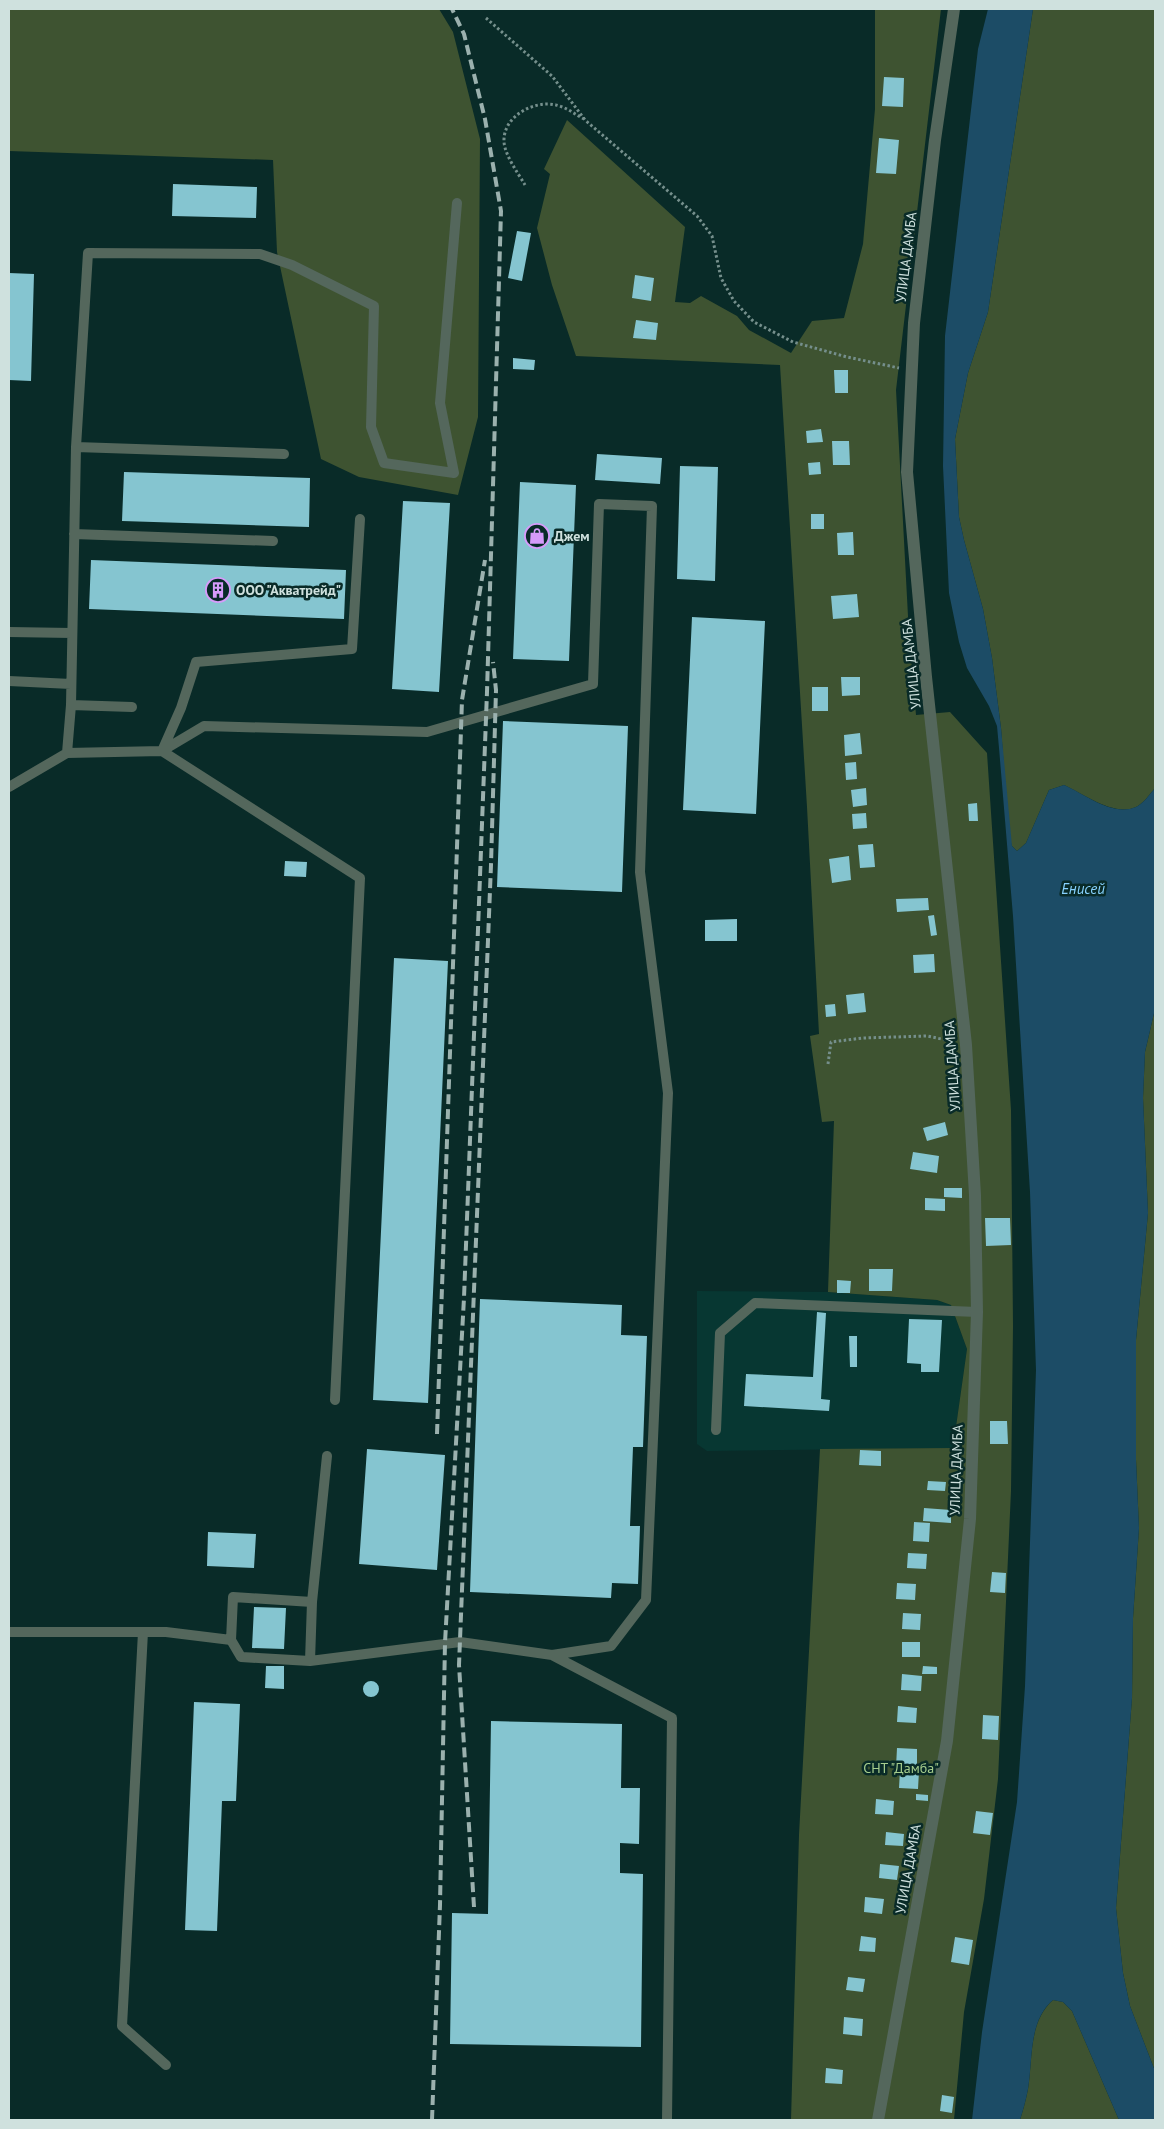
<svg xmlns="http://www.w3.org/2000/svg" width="1164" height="2129" font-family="'PT Sans',sans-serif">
  <rect width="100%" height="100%" fill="#092b28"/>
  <path fill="#073732" d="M697,1291l131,1 109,8 14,5 16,44 -14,99 -246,3 -10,-7z"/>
  <path fill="#3e5331" d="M9,9h430l14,23 27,107 -2,278 -20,78 -99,-18 -38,-18 -44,-207 -4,-92 -264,-9z
    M875,9h66l-45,381 13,245 7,80 34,-3 37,41 24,357 2,216 -2,165 -13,288 -14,120 -20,113 -10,108h-163l8,-285 21,-386 133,-1 14,-99 -16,-44 -14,-5 -109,-8 6,-171 -12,1 -12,-86 9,-2 -12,-227 -27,-442 -204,-9 -24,-71 -15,-57 13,-54 -6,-5 23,-49 118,107 -10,75 15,1 11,-7 36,20 12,14 42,23 21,-32 32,-3 19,-74 12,-135z
    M1033,9h122v779c-5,6 -12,16 -19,19 -22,10 -52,-13 -72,-22l-15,5 -23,53 -9,8 -5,-5 -3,-10 -8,-108 -9,-70 -9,-49 -19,-69 -5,-23 -4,-78 13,-66 20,-61z
    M1155,1009v1062l-25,-65 -7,-33 -7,-65 16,-210 1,-80 6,-90 -3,-68v-120l12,-127 -5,-115 2,-46z
    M1053,2000l10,2 9,9 47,109h-99c3,-10 6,-20 8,-31 5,-30 0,-67 25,-89z"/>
  <path fill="#1c4c66" d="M988,9h45l-45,303 -20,61 -13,66 4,78 5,23 19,69 9,49 9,70 11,118 5,5 9,-8 23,-53 15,-5c21,9 48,32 72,22 7,-3 14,-13 19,-19v221l-10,43 -2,46 5,115 -12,127v120l3,68 -6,90 -1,80 -16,210 7,65 7,33 25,65v49h-36l-47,-109 -9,-9 -10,-2c-25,21 -20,60 -25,89 -2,11 -5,21 -8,31h-48l10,-88 35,-230 8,-116 11,-316 -6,-178 -17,-276 -14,-168 -2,-22 -8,-20 -22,-38 -8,-26 -10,-49 -6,-127 2,-130 33,-287z"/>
  <path fill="#85c5d0" d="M884,77l20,1 -1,29 -21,-1z
    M879,138l20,2 -3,34 -20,-1z
    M173,184l84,3 -1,31 -84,-2z
    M517,231l14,2 -9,48 -14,-3z
    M9,273l25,1 -3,107 -22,-1z
    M635,275l19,3 -3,23 -19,-3z
    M636,320l22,3 -2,17 -23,-2z
    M513,358l22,2 -1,10 -21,-1z
    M834,370h14v23h-13z
    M821,429l2,13 -16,1 -1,-12z
    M832,441h17l1,24h-17z
    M597,454l65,4 -2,26 -65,-4z
    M820,462l1,12 -12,1 -1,-12z
    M680,466l38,1 -3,114 -38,-2z
    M124,472l186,6 -1,49 -187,-6z
    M520,482l56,3 -7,176 -56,-2z
    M403,501l47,2 -11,189 -47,-3z
    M811,514h13v15h-13z
    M853,532l1,23h-16l-1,-22z
    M91,560l255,10 -2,49 -255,-10z
    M857,594l2,23 -26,2 -2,-23z
    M692,617l73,4 -9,193 -73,-4z
    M841,677h19v18l-18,1z
    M812,687h16v24h-16z
    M503,721l125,5 -6,166 -125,-5z
    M860,733l2,21 -17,2 -1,-21z
    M856,762l1,17 -11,1 -1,-17z
    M866,788l1,17 -14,2 -2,-17z
    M977,803l1,18h-9l-1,-17z
    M866,813l1,15 -14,1 -1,-15z
    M873,844l2,23 -15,1 -2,-23z
    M849,856l2,24 -19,3 -3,-24z
    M285,861l22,1 -1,15 -22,-1z
    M928,898l1,12 -32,2 -1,-13z
    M934,915l3,20 -6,1 -3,-20z
    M737,919v22h-32v-21z
    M934,954l1,18 -21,1 -1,-18z
    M394,958l54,3 -20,442 -55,-3z
    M864,993l2,19 -18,2 -2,-19z
    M835,1004l1,12 -10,1 -1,-12z
    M945,1122l3,13 -21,6 -4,-13z
    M913,1152l26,4 -2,17 -27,-4z
    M944,1188h18v10l-18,-1z
    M925,1198l20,1v12l-20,-1z
    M985,1218h25l1,27 -25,1z
    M869,1269h24l-1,22h-23z
    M837,1280l14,1 -1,12h-13z
    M480,1299l142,6 -1,30 26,1 -4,111h-10l-3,79h10l-2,58 -26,-1 -1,15 -141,-6z
    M817,1312l9,1 -5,86 9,1 -1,11 -85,-5 2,-32 67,3z
    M909,1319l33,1 -3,52h-18v-8l-14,-1z
    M849,1336h8v31h-7z
    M990,1421h17l1,23h-18z
    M367,1449l78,6 -8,115 -78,-6z
    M860,1450l21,1v15l-22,-1z
    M928,1481l18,1 -1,9 -18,-1z
    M924,1508l27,2v13l-28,-2z
    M914,1522l16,1 -1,19 -16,-1z
    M208,1532l48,2 -2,34 -47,-2z
    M908,1553l19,1 -1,15 -19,-1z
    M992,1572l14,1 -1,20 -15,-1z
    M897,1583l19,1 -1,16 -19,-1z
    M254,1607l32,1 -2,41 -32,-1z
    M903,1613l18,1 -1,16 -18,-1z
    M902,1642h18v15h-18z
    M266,1666h18v23l-19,-1z
    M923,1666l14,1v7h-15z
    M902,1674l20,2 -1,15 -20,-1z
    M363 1689a8 8 0 1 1 16 0a8 8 0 1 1-16 0Z
    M194,1702l46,2 -4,97h-14l-5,130 -32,-1z
    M898,1706l19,2 -1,15 -19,-1z
    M983,1715l16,1 -1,24 -16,-1z
    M491,1721l131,3 -1,64h19l-1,56 -19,-1v30l23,1 -2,173 -191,-3 2,-131 36,1z
    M897,1748l20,1v19l-21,-1z
    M900,1770l19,1 -1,18 -19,-1z
    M916,1794l12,1v6l-12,-1z
    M876,1799l18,2 -1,14 -18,-1z
    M976,1811l17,2 -3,22 -17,-2z
    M886,1832l18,2 -1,12 -18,-1z
    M880,1864l19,2 -2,14 -18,-2z
    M865,1897l19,2 -2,15 -18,-2z
    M861,1936l15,2 -1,14 -16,-1z
    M955,1937l18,3 -4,25 -18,-3z
    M848,1977l17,2 -2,13 -17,-2z
    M844,2017l19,2 -1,17 -19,-2z
    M826,2068l17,2 -1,14 -17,-1z
    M942,2095l12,2 -2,16 -12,-2z"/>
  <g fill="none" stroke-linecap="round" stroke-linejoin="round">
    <path stroke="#758f8c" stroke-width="3" stroke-dasharray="2.5 2.5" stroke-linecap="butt" d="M486,18l66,58 33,44 112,96 15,20 9,42 13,23 20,21 39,20 54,15 52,11
      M525,185c-7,-12 -22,-32 -21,-46 1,-24 31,-39 52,-34 10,2 20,10 28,14
      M828,1064l3,-22 32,-4 64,-2 24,5"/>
    <path stroke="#54675c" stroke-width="10" d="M76,447l208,7
      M74,534l199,7
      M9,632l63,1
      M9,681l62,3
      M71,705l61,2
      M67,753l95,-2 42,-25 223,6 166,-48 6,-180 53,2 -12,366 28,221 -22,507 -35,46 -59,9
      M9,787l58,-34 4,-48 5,-258 12,-194 172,1 32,11 82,41 -3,121 13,36 70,10 -14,-70 17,-200
      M335,1400l25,-522 -198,-127 19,-43 15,-46 156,-13 8,-130
      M716,1430l4,-97 35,-30 222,9
      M9,1632h157l65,8 2,-43 79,5
      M143,1632l-21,394 44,39
      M231,1640l10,17 69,4 150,-19 92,13 120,63 -5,402
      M310,1661l2,-59 15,-146"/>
    <path stroke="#54675c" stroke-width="12" d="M878,2120l69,-379 23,-222 7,-207 -2,-117 -9,-150 -40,-368 -19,-205 7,-149 21,-183 19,-131"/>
    <path stroke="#9bb1ae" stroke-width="4" stroke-dasharray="10 5" stroke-linecap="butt" d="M437,1434l25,-734 23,-140
      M474,1907l-15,-242 32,-800 5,-175 -3,-28
      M432,2120l8,-215 5,-262 19,-345 23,-606 14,-481 -16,-92 -21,-85 -12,-25"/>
  </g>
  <defs>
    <symbol id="shop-ring" viewBox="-11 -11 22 22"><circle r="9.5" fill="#092b28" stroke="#d69bfa" stroke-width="1.5"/><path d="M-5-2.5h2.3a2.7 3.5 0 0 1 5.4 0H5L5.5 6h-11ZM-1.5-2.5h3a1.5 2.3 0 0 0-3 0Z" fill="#d69bfa"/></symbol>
    <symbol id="building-ring" viewBox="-11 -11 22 22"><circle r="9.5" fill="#092b28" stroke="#d69bfa" stroke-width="1.5"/><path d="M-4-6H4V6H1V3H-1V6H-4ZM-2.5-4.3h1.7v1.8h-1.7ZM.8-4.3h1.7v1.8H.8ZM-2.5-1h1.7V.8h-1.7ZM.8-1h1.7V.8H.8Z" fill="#d69bfa"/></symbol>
  </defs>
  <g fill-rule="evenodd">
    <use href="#shop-ring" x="523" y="522" width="28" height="28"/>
    <use href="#building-ring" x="204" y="576" width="28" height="28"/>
  </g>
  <g text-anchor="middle" stroke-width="5" stroke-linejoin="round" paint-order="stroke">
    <g font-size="14" fill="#cfe1de" stroke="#092b28">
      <text transform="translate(906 257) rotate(-83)" y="5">УЛИЦА ДАМБА</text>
      <text transform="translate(911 664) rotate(-96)" y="5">УЛИЦА ДАМБА</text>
      <text transform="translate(952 1066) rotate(-94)" y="5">УЛИЦА ДАМБА</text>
      <text transform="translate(956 1470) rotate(-88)" y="5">УЛИЦА ДАМБА</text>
      <text transform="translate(908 1869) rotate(-80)" y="5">УЛИЦА ДАМБА</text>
    </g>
    <g font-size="14" font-weight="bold" fill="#cfe1de" stroke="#092b28" text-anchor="start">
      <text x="554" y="541">Джем</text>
      <text x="236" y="595">ООО "Акватрейд"</text>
    </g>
    <g font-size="14" fill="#a7ce8e" stroke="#092b28">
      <text x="901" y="1773">СНТ "Дамба"</text>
    </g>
    <g font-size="15" font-style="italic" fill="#87d2fe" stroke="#092b28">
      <text x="1083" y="894">Енисей</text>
    </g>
  </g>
  <rect width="1164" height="2129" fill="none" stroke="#cfe1de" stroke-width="20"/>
</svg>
